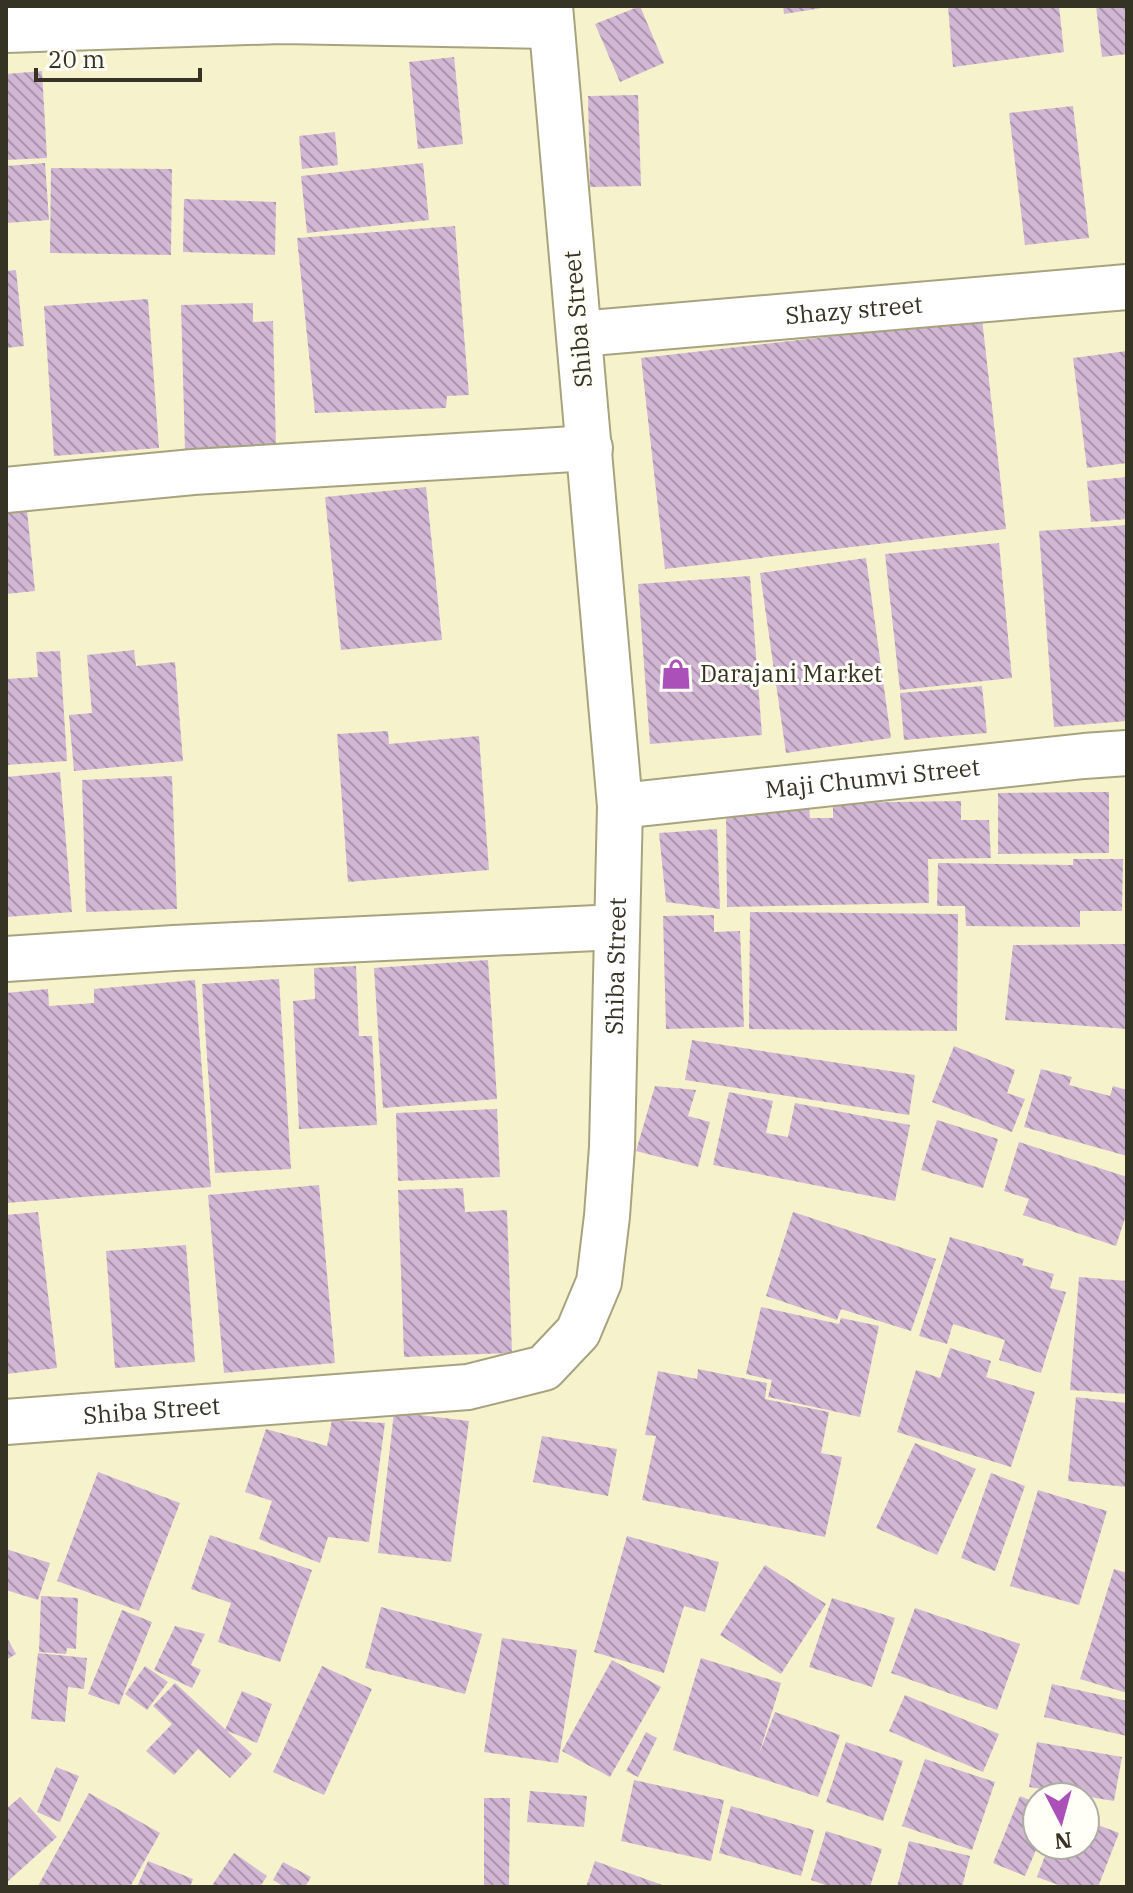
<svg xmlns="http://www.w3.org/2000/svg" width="1133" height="1893" font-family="'IBM Plex Serif',serif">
  <defs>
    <pattern id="building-back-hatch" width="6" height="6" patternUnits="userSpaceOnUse" patternTransform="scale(2)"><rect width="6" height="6" fill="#d1b7d4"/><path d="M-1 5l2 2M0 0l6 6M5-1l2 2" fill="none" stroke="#aa95ac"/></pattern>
  </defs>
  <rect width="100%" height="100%" fill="#f6f3cc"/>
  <path fill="url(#building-back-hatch)" d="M640,6l24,57 -44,19 -25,-58z
    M783,6h39v2l-38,6z
    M948,6h111l5,46 -111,15z
    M1096,6h31v48l-25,3z
    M454,57l9,87 -45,5 -9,-87z
    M42,71l5,87 -41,2v-86z
    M638,95l3,91 -51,1 -2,-91z
    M1073,106l16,132 -64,7 -16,-132z
    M335,132l3,33 -36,4 -3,-33z
    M45,163l4,57 -43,3v-57z
    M423,163l6,57 -122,13 -6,-57z
    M51,168l121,1 -1,86 -121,-2z
    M184,199l92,3 -1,53 -92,-3z
    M455,226l14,169 -22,1 -1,12 -131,5 -18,-175z
    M16,270l8,76 -18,2v-77z
    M148,299l11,149 -105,8 -10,-150z
    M253,303v19l20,-1 3,126 -91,3 -4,-145z
    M982,319l24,210 -341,40 -24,-211z
    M1127,351v112l-40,5 -14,-110z
    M1127,477v42l-36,3 -4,-41z
    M426,487l16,153 -101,10 -16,-153z
    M27,510l8,81 -29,3v-82z
    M1127,525v196l-73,6 -15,-196z
    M999,543l13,135 -112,12 -15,-136z
    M866,558l25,180 -105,15 -26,-180z
    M750,576l12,159 -112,9 -12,-160z
    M134,650l2,16 39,-4 8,99 -109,10 -5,-56 23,-2 -5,-58z
    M60,651l7,110 -61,4v-86l32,-2 -2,-25z
    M982,686l5,47 -83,7 -4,-47z
    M388,731l1,13 90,-8 10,134 -141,12 -11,-148z
    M60,772l12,140 -66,5v-140z
    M172,776l5,133 -91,3 -4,-132z
    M1109,792v61l-111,1v-61z
    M961,801v19h28l2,38 -63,1 1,44 -202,4 -1,-100 83,-1 1,12h23v-15z
    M717,829l3,80 -54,-7 -7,-69z
    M1073,859h50l-1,52h-42v16l-114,-1 -1,-20h-28l1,-43 135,2z
    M750,912l208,2 -1,117 -208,-2z
    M714,915v17l26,-1 4,96 -78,2 -3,-113z
    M1127,944v85l-122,-9 8,-75z
    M488,960l9,139 -114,9 -9,-140z
    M356,966l3,70h13l5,89 -78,4 -6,-128 22,-2 -1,-31z
    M279,979l12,190 -76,4 -13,-189z
    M195,980l16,207 -205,16v-210l42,-4 1,17 45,-3v-14z
    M692,1040l223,35 -6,40 -224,-35z
    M954,1046l61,24 -8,23 18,6 -13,33 -80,-30z
    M1041,1069l31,8 -3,8 41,11 3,-10 14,4v66l-103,-29z
    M655,1086l41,4 -8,26 22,6 -12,45 -62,-16z
    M729,1092l44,9 -7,32 22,4 7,-34 115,22 -15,76 -182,-36z
    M497,1109l3,68 -102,4 -2,-68z
    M937,1120l61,19 -15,49 -62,-18z
    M1019,1142l108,35v35l-11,34 -93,-31 6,-16 -25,-8z
    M319,1185l16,178 -111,10 -16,-178z
    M463,1188l2,24 42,-2 5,143 -108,4 -6,-167z
    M38,1212l19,156 -51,6v-159z
    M793,1212l143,47 -25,72 -70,-22 -4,11 -71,-24z
    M950,1237l74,22 -2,6 32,9 -4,14 16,4 -25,81 -42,-13 6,-20 -52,-16 -6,20 -28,-8z
    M186,1245l9,117 -80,6 -9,-117z
    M1079,1277l48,4v113l-57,-4z
    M761,1307l78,17 2,-6 38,8 -19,91 -92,-20 4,-17 -26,-6z
    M950,1348l41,13 -5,16 49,15 -24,75 -114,-35 19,-62 24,8z
    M698,1369l69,14 -2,16 64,13 -8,41 21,4 -17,80 -183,-37 14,-64 -11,-1 13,-64 39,8z
    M1076,1397l51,6v84l-59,-6z
    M394,1412l75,9 -18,141 -73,-9z
    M332,1420l53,3 -16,119 -41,-5 -8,26 -61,-24 13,-38 -27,-9 21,-63 61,17z
    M542,1436l75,13 -9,47 -75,-14z
    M915,1443l61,26 -39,86 -61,-27z
    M98,1472l82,31 -41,108 -82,-30z
    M991,1473l34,13 -30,85 -34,-13z
    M1038,1490l69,21 -28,94 -69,-19z
    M210,1535l102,35 -32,92 -62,-20 13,-39 -40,-14z
    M627,1536l92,26 -14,50 -21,-6 -20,67 -70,-21z
    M6,1549l44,14 -12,37 -32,-10z
    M765,1565l61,39 -45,70 -61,-39z
    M1114,1569l13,4v120l-47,-14z
    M41,1596l37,2 -2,51 -9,-1 -1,6 -27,-2z
    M832,1598l63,20 -23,69 -63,-20z
    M381,1607l101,27 -17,60 -100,-26z
    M915,1608l105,36 -23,66 -106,-37z
    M122,1610l30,12 -33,83 -31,-11z
    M175,1626l30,8 -14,31 10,5 -9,18 -38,-18z
    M6,1636l10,18 -10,6z
    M502,1638l75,12 -19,113 -74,-11z
    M38,1653l49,5 -3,31 -16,-2 -3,35 -34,-3z
    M701,1658l80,25 -22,71 16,-42 65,23 -22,62 -145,-47z
    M612,1660l49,27 -51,90 -48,-26z
    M145,1666l23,16 -21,28 -22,-16z
    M322,1666l50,23 -48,106 -51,-23z
    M175,1683l77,71 -22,24 -32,-29 -24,26 -28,-24 26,-27 -19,-18z
    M1052,1684l75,17v35l-83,-19z
    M242,1691l30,13 -15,39 -32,-13z
    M905,1695l94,39 -16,38 -94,-41z
    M646,1732l11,6 -19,39 -12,-6z
    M846,1742l57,19 -20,60 -57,-19z
    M1037,1742l85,15 -8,44 -85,-14z
    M925,1759l70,23 -23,68 -70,-24z
    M56,1767l23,9 -19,46 -23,-10z
    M634,1780l90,20 -13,61 -90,-20z
    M530,1791l57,5 -3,31 -57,-5z
    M89,1793l71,40 -30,54h-90l-2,-1z
    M1020,1796l17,7 1,42 -13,31 -32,-13z
    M20,1797l37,40 -51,46v-74z
    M484,1798h26l-1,89h-25z
    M731,1806l83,24 -13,46 -82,-23z
    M1085,1820l34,13 -21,54h-34l-27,-10 12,-32h36z
    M826,1831l56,18 -12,38h-39l-20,-7z
    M909,1841l61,15 -8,31h-65z
    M234,1853l33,23 -7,11h-49z
    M148,1861l45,18 -3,8h-53z
    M595,1861l73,26h-82z
    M283,1862l28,15 -6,10h-20l-12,-7z"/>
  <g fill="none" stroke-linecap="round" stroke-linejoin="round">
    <defs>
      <g id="minor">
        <path d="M6,30l275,-9 270,5"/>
        <path id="s1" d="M579,334l548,-47"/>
        <path d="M6,490l187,-18 397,-24"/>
        <path id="s2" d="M620,806l464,-50 43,-3"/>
        <path d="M6,959l168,-11 443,-21"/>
        <path id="s3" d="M6,1422l462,-35 76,-19 34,-36 21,-50 8,-66 5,-69 8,-341 -70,-800"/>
      </g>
    </defs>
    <use href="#minor" stroke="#a7a37f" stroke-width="48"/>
    <use href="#minor" stroke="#fff" stroke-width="44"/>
  </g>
  <defs>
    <symbol id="shop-bare" viewBox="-9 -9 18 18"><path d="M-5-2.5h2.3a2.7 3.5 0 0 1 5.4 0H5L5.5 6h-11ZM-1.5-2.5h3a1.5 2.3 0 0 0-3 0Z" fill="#ab4fb9" stroke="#fffef7" stroke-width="2.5" paint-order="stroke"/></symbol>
  </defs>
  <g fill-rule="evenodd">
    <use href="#shop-bare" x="654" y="652" width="44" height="44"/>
  </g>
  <g text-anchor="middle" stroke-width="6" stroke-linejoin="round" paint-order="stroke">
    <g font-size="24" fill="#343324" stroke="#fffef7">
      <text dy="8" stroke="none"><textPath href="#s1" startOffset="276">Shazy street</textPath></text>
      <text transform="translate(578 319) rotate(-95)" y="8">Shiba Street</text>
      <text dy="8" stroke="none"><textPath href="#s2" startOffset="254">Maji Chumvi Street</textPath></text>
      <text dy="8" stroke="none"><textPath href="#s3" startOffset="962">Shiba Street</textPath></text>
      <text dy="8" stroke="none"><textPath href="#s3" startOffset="146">Shiba Street</textPath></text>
    </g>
    <g font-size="24" fill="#343324" stroke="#fffef7" text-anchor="start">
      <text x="700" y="682">Darajani Market</text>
    </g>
  </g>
  <rect width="1133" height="1893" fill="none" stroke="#343324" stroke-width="16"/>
  <g transform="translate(1061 1821) rotate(174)"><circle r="38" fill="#fffef7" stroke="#aeada3" stroke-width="2"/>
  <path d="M0-6L14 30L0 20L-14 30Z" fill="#ab4fb9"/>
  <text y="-12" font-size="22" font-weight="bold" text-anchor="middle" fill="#343324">N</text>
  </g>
  <path d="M36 68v12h164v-12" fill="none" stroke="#343324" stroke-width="4"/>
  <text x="48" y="68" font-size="24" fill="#343324" stroke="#fffef7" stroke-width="6" paint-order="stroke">20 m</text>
</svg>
